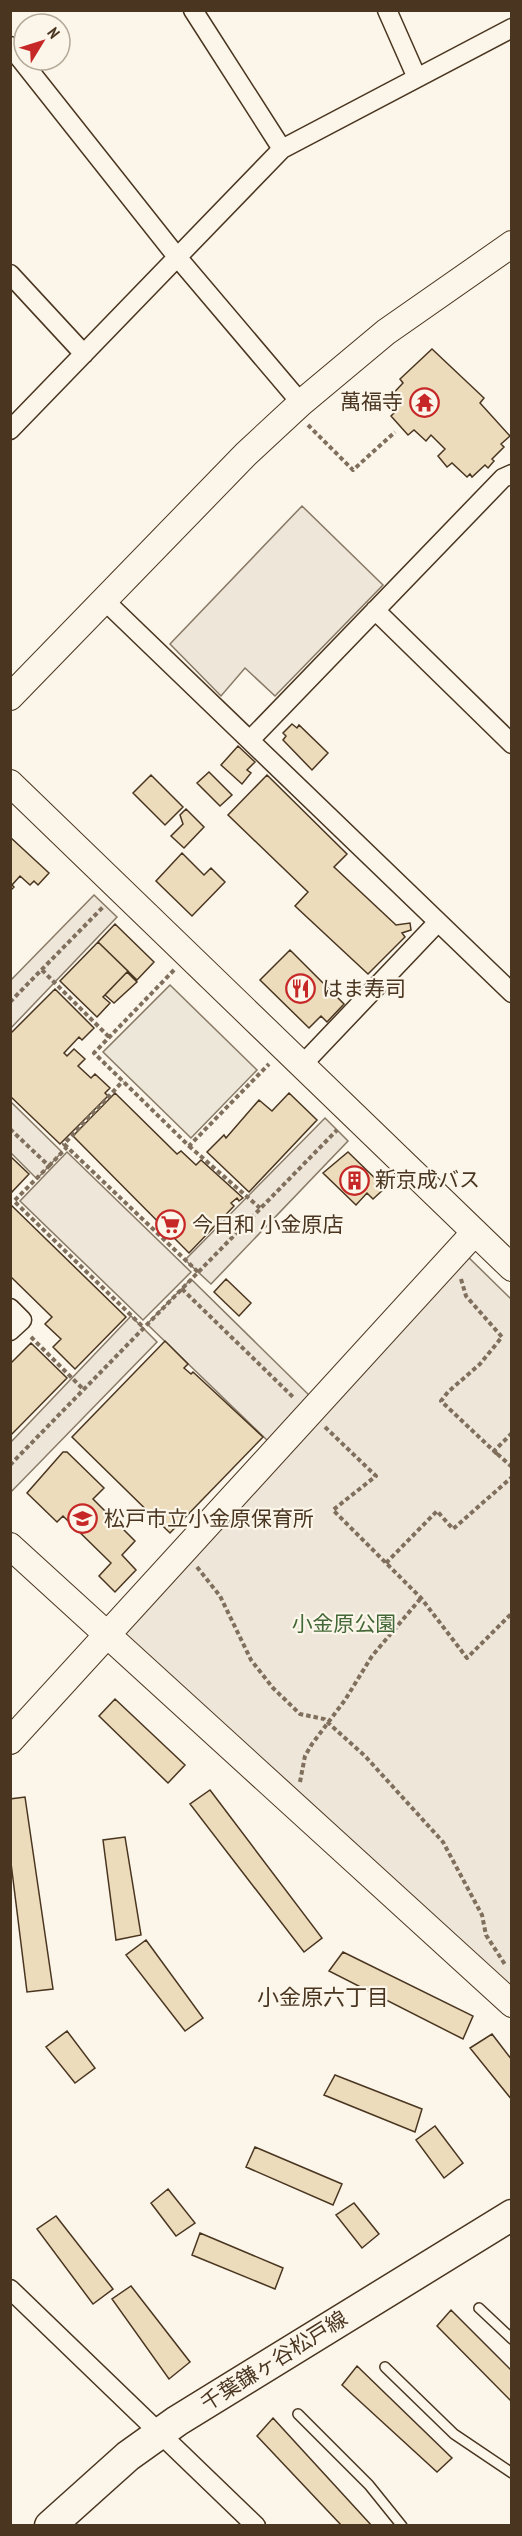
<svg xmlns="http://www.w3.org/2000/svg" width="522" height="2536" font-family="'PT Sans Narrow','Noto Sans JP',sans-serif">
  <rect width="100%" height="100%" fill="#fbf6e9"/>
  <path fill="#ede6d9" stroke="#887966" stroke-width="1.5" d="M302,506l81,79 -108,111 -30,-28 -24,28 -51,-52z
    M94,895l23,22 -106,111v-48z
    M11,1102l51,50 -25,27 -26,-26z
    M325,1118l23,23 -137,143 -26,-24z
    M67,1152l124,120 -48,48 -123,-119z
    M460,1249l51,50v694l-404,-358z
    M191,1279l118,116 -39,48 -123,-119z
    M131,1316l26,26 -146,150v-50z"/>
  <path fill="#ede7d9" stroke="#887966" stroke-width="1.5" d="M170,985l87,85 -66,68 -88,-86z"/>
  <path fill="#ecdcbc" stroke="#4a3520" stroke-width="1.5" d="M432,349l52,49 -4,5 30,33 -9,8 3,3 -12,12 2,2 -6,7 -3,-3 -13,12 -2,-3 -3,3 -15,-14 -5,4 -9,-11 7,-7 -14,-14 -5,6 -12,-11 -6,5 -17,-19 5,-5 -10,-10 17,-18 -3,-4z
    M292,724l5,4 2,-3 29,28 -16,17 -29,-30 3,-4 -3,-3z
    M238,746l17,16 -8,8 4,3 -9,11 -21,-19z
    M209,772l23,23 -12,11 -23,-23z
    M151,775l32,32 -18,18 -32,-32z
    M267,775l80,79 -13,13 62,58 14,-2 1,7 -9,3 3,4 -37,37 -73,-68 13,-14 -80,-77z
    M186,809l18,18 -20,21 -13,-12 12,-12 -3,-9z
    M10,837l39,36 -11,12 -4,-4 -4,4 -10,-9 -8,9 2,2 -4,4z
    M182,853l22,22 7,-7 14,14 -33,34 -36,-35z
    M115,924l39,38 -17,18 -39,-38z
    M98,942l30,29 -25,26 7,6 -13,14 -37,-36z
    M290,950l54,54 -17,18 -6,-6 -12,12 -49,-48z
    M127,972l10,10 -23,21 -9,-8z
    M55,989l39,39 -12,12 -3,-3 -15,16 3,3 7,-7 11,10 -7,7 13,12 4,-4 15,14 -5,5 3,3 -48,48 -50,-48v-62z
    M115,1093l62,61 4,-3 15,14 5,-5 42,38 -4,3 -2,-3 -6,5 3,3 -45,47 -116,-117z
    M289,1093l28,27 -68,72 -42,-40 17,-17 2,3 33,-38 13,11z
    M348,1152l37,36 -12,11 -6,-6 -11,12 -33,-32z
    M10,1156l19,18 -19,20z
    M10,1204l116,113 -51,52 -22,-22 8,-8 -16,-15 7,-7 -42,-41z
    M226,1279l25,24 -12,13 -25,-24z
    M165,1341l23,23 -4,4 7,6 2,-2 70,65 -93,96 -98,-96z
    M31,1343l36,35 -57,58v-72z
    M63,1452h4l37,36 -11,11 42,42 -13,14 14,15 -21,22 -16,-16 12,-13 -48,-47 -6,6 -30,-29z
    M115,1699l70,66 -17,18 -69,-67z
    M210,1790l112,148 -18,14 -114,-148z
    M25,1797l28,192 -26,3 -17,-137v-56z
    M125,1837l16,98 -25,5 -13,-100z
    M146,1940l57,78 -18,13 -59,-76z
    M343,1952l130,64 -10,23 -134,-68z
    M67,2031l28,37 -20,15 -29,-36z
    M492,2034l20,26v40l-42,-52z
    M335,2075l87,34 -7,23 -91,-37z
    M435,2126l28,37 -19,15 -28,-38z
    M255,2147l87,37 -9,21 -87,-38z
    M168,2189l27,34 -19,13 -25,-33z
    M354,2203l25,31 -17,14 -26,-33z
    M56,2216l57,73 -20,15 -56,-75z
    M200,2233l83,35 -8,21 -83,-34z
    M131,2286l59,76 -21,17 -57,-80z
    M451,2310l61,61v31l-75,-76z
    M357,2366l95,92 -15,14 -95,-87z
    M273,2418l99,108h-30l-85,-90z"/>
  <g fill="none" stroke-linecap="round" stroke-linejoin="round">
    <defs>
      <path id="lane" d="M479,2308l33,31
        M385,2367l69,67 58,39
        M298,2414l71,71 33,41"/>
      <path id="street" d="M193,10l89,139
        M387,10l30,68
        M10,46l168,212 123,145
        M10,274l74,80
        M10,430l272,-281 230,-121
        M104,600l408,393
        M375,610l137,134
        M250,740l253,-262 9,-4
        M302,1065l136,-143
        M10,1308l12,12 -12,11
        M10,2289l246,237"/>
      <path id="secondary" d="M10,697l236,-243 55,-51 85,-71 126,-88
        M10,783l502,485
        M10,1546l502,458
        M10,1741l465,-509"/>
      <path id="primary" d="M50,2526l78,-70 49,-35 335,-206"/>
    </defs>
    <use href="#lane" stroke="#4a3520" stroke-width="12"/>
    <use href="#street" stroke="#4a3520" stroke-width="21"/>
    <use href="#secondary" stroke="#4a3520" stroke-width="28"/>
    <use href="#primary" stroke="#4a3520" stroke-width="33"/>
    <path stroke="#7f6f5c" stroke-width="4" stroke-dasharray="4.5 3" stroke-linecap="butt" d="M308,425l45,45 42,-38
      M42,970l67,67
      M174,970l-80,83 95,93 80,-82
      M10,1002l94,-96
      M10,1129l39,37 -35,35 130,127
      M189,1146l71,62
      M67,1147l-3,-3 59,-63
      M49,1166l18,-19 131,125
      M461,1279l5,17 36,41 -22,27 -32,28 -7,9 55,52 -2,-2
      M182,1289l111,108
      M31,1337l53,53
      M325,1427l51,49 -43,34 88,88 46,60 45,-45
      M512,1433l-18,18 18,16
      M10,1465l327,-335
      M386,1563l51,-52 16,18 59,-52
      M197,1567l23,29 31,64 22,28 27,26 24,5 41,37 78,86 39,73 4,20 20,31
      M300,1782l5,-26 7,-12 33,-44 27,-44 49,-58"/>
    <use href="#lane" stroke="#fbf6e9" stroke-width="9"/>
    <use href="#street" stroke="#fbf6e9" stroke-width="18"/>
    <use href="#secondary" stroke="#fbf6e9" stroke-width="26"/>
    <use href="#primary" stroke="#fbf6e9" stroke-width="30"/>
  </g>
  <defs>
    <symbol id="temple-ring" viewBox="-11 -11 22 22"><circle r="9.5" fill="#fbf6e9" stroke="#c62828" stroke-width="1.5"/><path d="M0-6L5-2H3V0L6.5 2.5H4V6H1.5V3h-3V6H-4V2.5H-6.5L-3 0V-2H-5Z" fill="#c62828"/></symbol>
    <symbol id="restaurant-ring" viewBox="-11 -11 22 22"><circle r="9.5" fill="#fbf6e9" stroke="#c62828" stroke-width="1.5"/><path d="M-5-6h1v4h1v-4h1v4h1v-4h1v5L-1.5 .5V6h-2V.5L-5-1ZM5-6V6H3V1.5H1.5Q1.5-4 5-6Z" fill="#c62828"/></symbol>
    <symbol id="building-ring" viewBox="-11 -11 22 22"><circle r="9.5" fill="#fbf6e9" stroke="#c62828" stroke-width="1.5"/><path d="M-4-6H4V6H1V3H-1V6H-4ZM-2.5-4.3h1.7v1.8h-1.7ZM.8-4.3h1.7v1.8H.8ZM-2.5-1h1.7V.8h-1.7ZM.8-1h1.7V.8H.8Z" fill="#c62828"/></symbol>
    <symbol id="supermarket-ring" viewBox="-11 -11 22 22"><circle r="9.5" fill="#fbf6e9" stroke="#c62828" stroke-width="1.5"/><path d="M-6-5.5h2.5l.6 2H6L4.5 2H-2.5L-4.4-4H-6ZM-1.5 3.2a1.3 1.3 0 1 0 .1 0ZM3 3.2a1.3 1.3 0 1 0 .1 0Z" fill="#c62828"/></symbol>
    <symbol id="school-ring" viewBox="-11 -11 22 22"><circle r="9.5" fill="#fbf6e9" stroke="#c62828" stroke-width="1.5"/><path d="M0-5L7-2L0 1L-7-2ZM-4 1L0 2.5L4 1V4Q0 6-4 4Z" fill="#c62828"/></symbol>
  </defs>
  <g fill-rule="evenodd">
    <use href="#temple-ring" x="408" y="386" width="33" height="33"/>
    <use href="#restaurant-ring" x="284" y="972" width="33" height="33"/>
    <use href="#building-ring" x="338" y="1164" width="33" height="33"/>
    <use href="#supermarket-ring" x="154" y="1208" width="33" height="33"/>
    <use href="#school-ring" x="66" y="1502" width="33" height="33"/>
  </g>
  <g text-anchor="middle" stroke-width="4.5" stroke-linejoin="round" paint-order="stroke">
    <g font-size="21" fill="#4a3520" stroke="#fbf6e9" text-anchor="start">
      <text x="403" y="409" text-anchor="end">萬福寺</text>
      <text x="322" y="996">はま寿司</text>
      <text x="375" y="1187">新京成バス</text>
      <text x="192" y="1232">今日和 小金原店</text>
      <text x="104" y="1526">松戸市立小金原保育所</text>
    </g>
    <g font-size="21" fill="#436837" stroke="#fbf6e9">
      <text x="344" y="1631">小金原公園</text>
    </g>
    <g font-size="21" fill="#4a3520" stroke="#fbf6e9">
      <text transform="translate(274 2361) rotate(-32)" y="7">千葉鎌ヶ谷松戸線</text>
    </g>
    <g font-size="22" fill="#4a3520" stroke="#fbf6e9">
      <text x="323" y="2005">小金原六丁目</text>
    </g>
  </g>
  <rect width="522" height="2536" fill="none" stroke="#4a3520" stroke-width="24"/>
  <g transform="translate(42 42) rotate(52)"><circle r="28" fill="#fbf6e9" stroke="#b4a999" stroke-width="1.5"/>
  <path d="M0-4.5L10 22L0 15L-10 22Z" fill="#c62828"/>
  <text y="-9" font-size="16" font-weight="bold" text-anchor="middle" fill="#4a3520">N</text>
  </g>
</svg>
